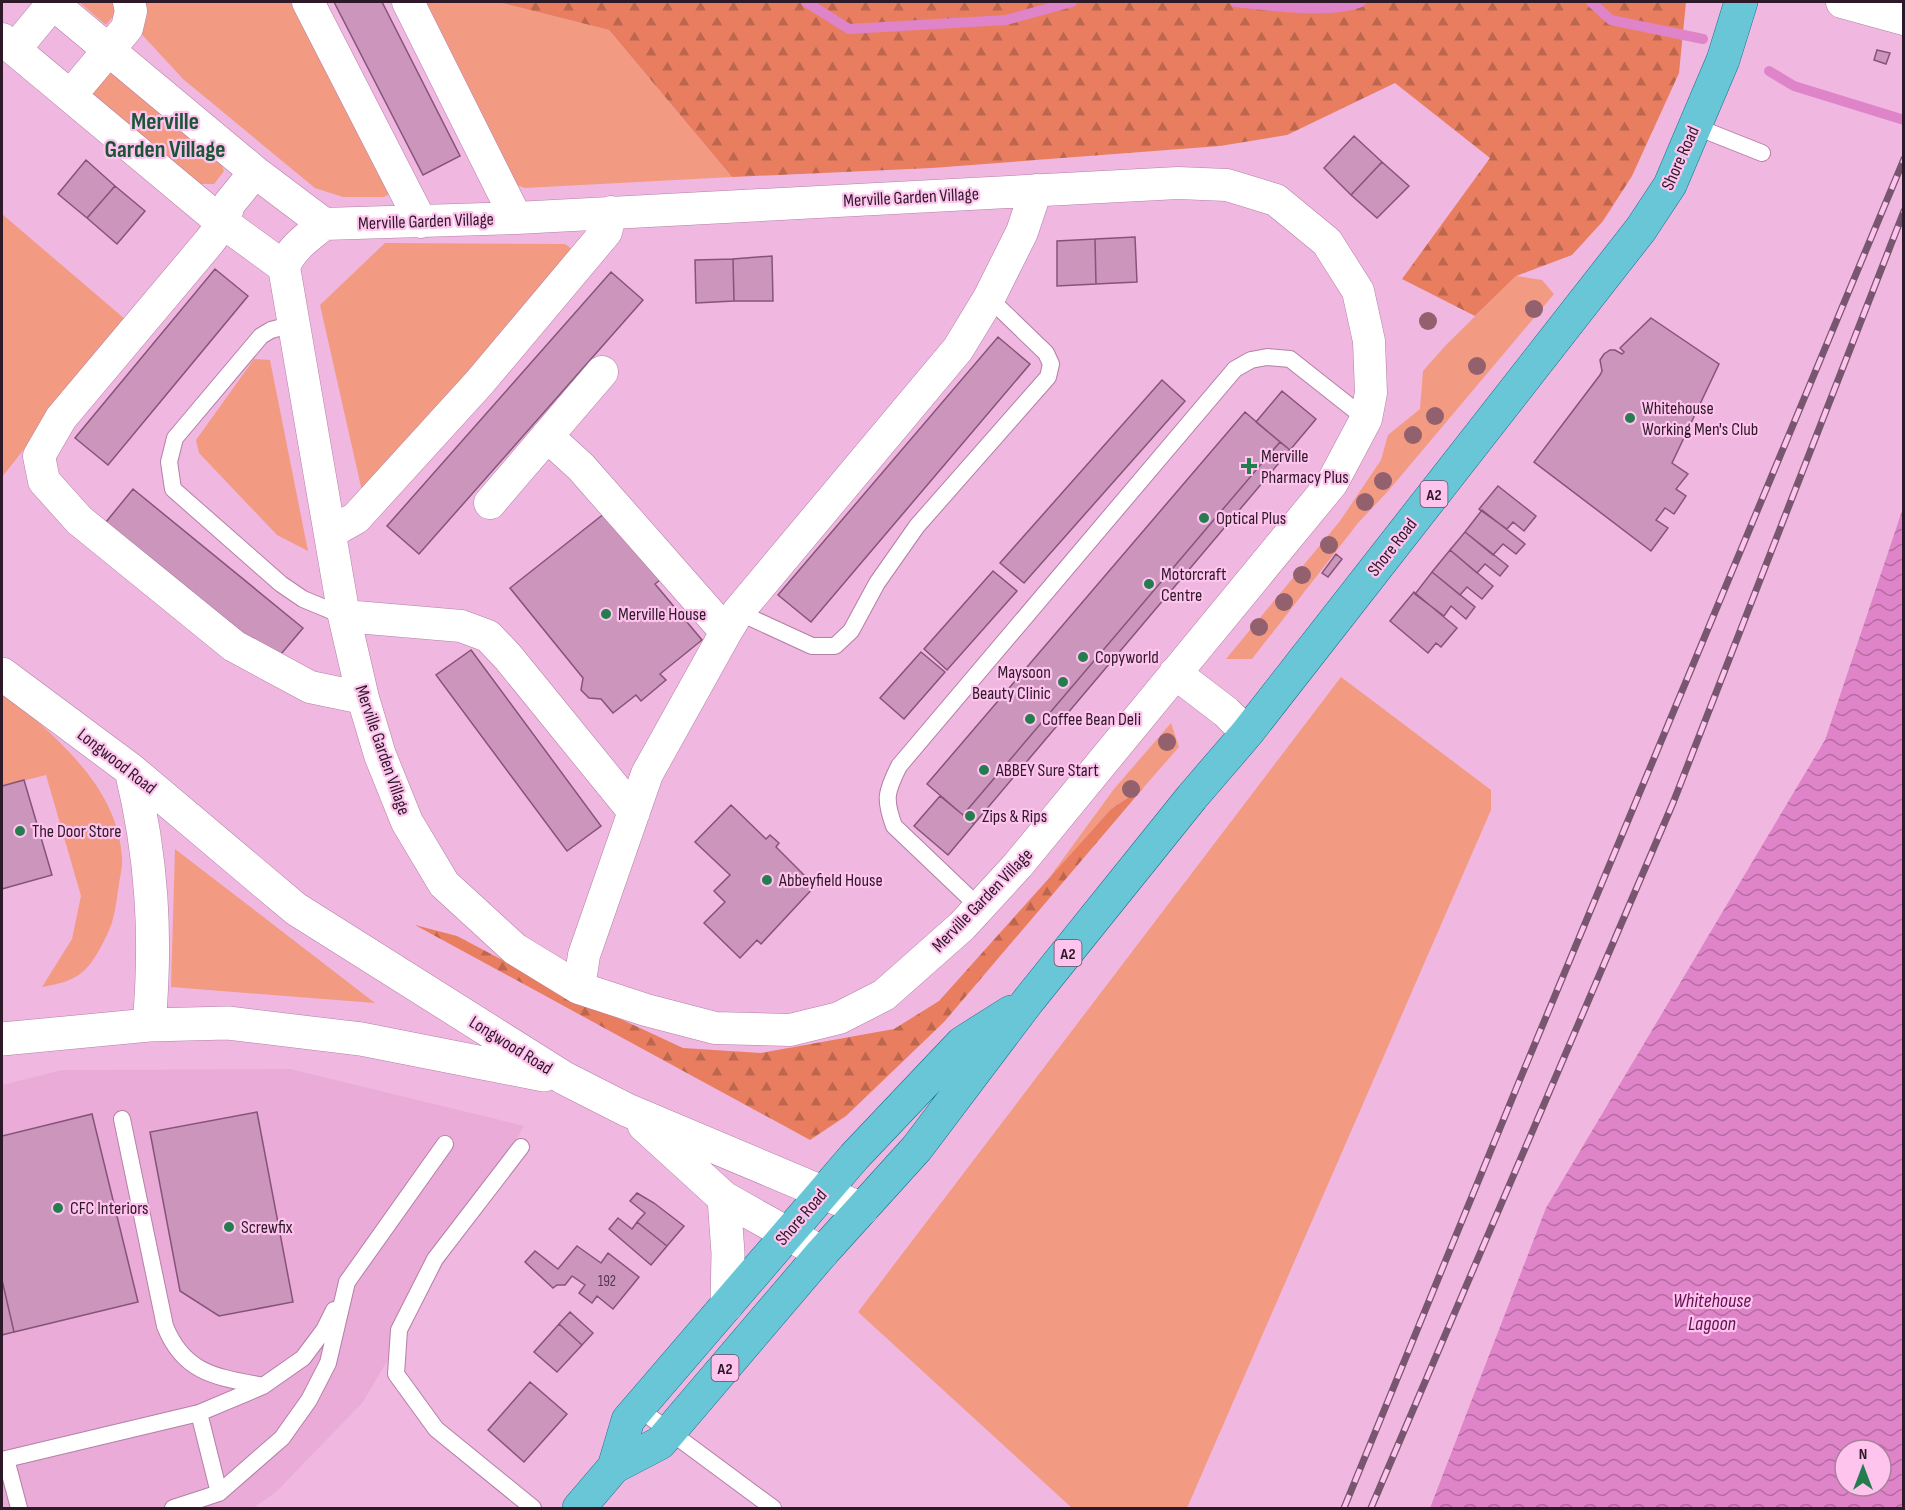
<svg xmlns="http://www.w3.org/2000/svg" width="1905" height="1510" font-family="'Sofia Sans Condensed',sans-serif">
  <defs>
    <pattern id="forest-firs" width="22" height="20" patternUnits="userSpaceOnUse" patternTransform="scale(1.5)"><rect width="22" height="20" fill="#e87e5f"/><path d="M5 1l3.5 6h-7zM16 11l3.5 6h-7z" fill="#bc664e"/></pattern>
    <pattern id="water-waves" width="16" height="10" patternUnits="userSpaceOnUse" patternTransform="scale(1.5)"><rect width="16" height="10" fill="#df84c8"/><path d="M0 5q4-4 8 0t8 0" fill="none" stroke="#b56ba2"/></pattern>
  </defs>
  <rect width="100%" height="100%" fill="#f0b7e0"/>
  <path fill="#eaabd9" d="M290,1069l234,57 -161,276 -87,90 -23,16h-251v-423l60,-15z"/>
  <path fill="#f29b82" d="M79,2h38l3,6 -14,17z
    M138,2h166l87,191 -7,4h-41l-28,-9 -132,-109 -48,-52z
    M415,2h83l111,28 123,147 -207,11 -11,-4z
    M109,67l111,93 4,11 -10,13h-15l-110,-91z
    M2,214l124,106 -124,157z
    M385,243l180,1 11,8 -212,248 -44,-195z
    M1516,276l26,4 12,14 -165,196 -31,33 -106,136h-26l114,-138 41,-61 7,-25 32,-26 3,-38 23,-26z
    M254,359l16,1 38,191 -31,-16 -78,-82 -3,-13z
    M1341,677l150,113v20l-304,698h-115l-214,-196z
    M2,691c51,44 115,93 120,166 1,9 -2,19 -3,27 -3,19 -4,36 -13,53 -17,34 -26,44 -64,50l30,-48 9,-43 -35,-121 -44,11z
    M1171,723l8,24 -35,40 -33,22 -62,69 65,-89z
    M175,849l200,154 -204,-16z"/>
  <path fill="url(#forest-firs)" d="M498,2h1188l-7,71 -47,103 -29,45 -31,34 -56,21 -41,40 -73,-37 88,-121 -95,-75 -108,52 -67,11 -288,22 -200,9 -123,-147z
    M1144,787l-200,235 -98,94 -36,24 -395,-215 42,11 112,59 114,53 78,5 133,-24 45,-28 172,-192z"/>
  <path fill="url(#water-waves)" fill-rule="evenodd" d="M1903,508v1000h-473l116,-300 279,-468zM1845,1450h36v36h-36z"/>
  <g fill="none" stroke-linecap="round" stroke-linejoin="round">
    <path stroke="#df84c8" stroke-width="10" d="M806,2l43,27 157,-9 66,-18
      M1235,2c35,4 95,12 126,0
      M1591,2l20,18 92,19
      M1769,71l25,15 110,34"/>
  </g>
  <path fill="#cb95bc" stroke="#865479" stroke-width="1.5" d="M334,2h48l78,154 -37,19z
    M1877,50l13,3 -4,11 -12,-4z
    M1354,136l28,26 -31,33 -27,-27z
    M86,160l29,26 -28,32 -29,-24z
    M1382,162l27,24 -32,32 -26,-23z
    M115,186l30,25 -28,33 -30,-26z
    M1135,237l2,45 -41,2 -1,-45z
    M1095,239l1,45 -39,2v-45z
    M772,256l1,45h-39l-1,-42z
    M733,259l1,42 -38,2 -1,-43z
    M215,269l33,27 -140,169 -33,-27z
    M611,272l32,28 -224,254 -32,-28z
    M1651,318l68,46 -47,99 16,11 -12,15 10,7 -12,18 -9,-6 -9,12 12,8 -17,23 -117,-89 66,-87 2,-4 -2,-11 4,-6 6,-4h5l7,4 2,-2 -4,-4z
    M998,337l32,27 -219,258 -33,-27z
    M1162,380l23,21 -161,182 -24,-20z
    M1282,391l34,28 -26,31 -34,-28z
    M1245,412l35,30 -317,373 -36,-31z
    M1280,442l10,8 -316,374 -11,-9z
    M1498,486l38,30 -12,15 -11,-9 -6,7 -28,-20z
    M133,489l170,139 -27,32 -170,-138z
    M1482,510l43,34 -9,10 -13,-10 -10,11 -28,-23z
    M605,513l55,67 -5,4 47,56 -42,34 6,6 -25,21 -5,-6 -23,18 -12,-14 -12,-1 -8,-8 2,-12 -73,-90z
    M1465,532l43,34 -8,10 -15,-12 -8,9 -27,-23z
    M1450,550l43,36 -11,13 -15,-12 -7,8 -28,-23z
    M1336,554l6,5 -14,18 -6,-4z
    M993,571l24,20 -70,79 -23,-21z
    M1432,572l43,35 -9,12 -15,-13 -7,10 -29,-22z
    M1414,592l43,36 -16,19 -5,-4 -8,10 -38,-32z
    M471,650l130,176 -34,25 -131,-176z
    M921,652l24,20 -41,47 -24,-21z
    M24,780l28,95 -50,14v-103z
    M940,796l34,28 -26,31 -34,-29z
    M731,805l35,34 4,-4 9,8 -3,4 39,39 -54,58 -4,-4 -17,18 -36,-35 21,-21 -11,-11 16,-16 -35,-33z
    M257,1112l36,190 -74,14 -39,-25 -30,-159z
    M92,1114l46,188 -124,30 -12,-52v-144z
    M637,1193l17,10 30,23 -17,20 -30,-24 8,-9 -15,-12z
    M618,1218l14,11 5,-7 30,24 -16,19 -42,-36z
    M577,1246l24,17 7,-10 31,24 -26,32 -16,-13 -5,7 -13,-10 6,-8 -13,-9 -7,9h-8l-4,3 -28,-26 10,-11 23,18z
    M2,1280l12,52 -12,3z
    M570,1312l23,21 -11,12 -23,-21z
    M559,1324l23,21 -25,27 -23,-20z
    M530,1382l37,32 -43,48 -36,-32z"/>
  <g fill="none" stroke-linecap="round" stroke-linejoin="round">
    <defs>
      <path id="service" d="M1694,126l68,27
        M294,324l-23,6 -10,6 -86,102 -6,24 4,27 108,95 22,15 41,17
        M738,612l74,34h23l16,-15 26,-48 40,-57 131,-149 3,-13 -5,-11 -57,-55
        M979,907l-85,-81c-10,-27 -8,-34 5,-60l336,-397 16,-9 16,-3 23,2 76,60
        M122,1119l43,207c19,48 52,51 98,60
        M521,1147l-86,112 -36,71 -3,44 40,55 97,79
        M638,1408l135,100
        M199,1413l20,80
        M6,1459l13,49
        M2,1460l197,-47 64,-27 40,-28 21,-28 10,-20
        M173,1508l46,-15 63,-55 27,-38 19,-37 19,-81 98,-138"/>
      <path id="minor" d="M308,2l113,220
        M408,2l108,216
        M1842,2l62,17
        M2,39l212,177 70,51 60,349 19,82 17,57 27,67 37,62 71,65 64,39 67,22 69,18 75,2 49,-12 45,-23 78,-69 56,-61 314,-382 34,-64 5,-26 -2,-52 -11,-50 -31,-49 -51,-42 -49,-15 -49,-2 -662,35 -192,6 -69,-52 -204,-170
        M15,49l38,-46
        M70,96l57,-68 4,-17 -2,-9
        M255,172l-26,32 -5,18 -15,20 -148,176 -22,38 5,25 35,39 155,126 76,41 53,11
        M284,267c7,-19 24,-30 40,-43
        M547,436l34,31 145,165
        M490,503l112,-131
        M331,532l25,-14 123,-135 127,-151 5,-20
        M344,616l117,10 27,10 20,21 126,155
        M1175,673l51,39 21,21
        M579,988l5,-33 63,-181 79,-142 12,-20 220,-263 31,-51 33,-66 14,-42"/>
      <path id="tertiary" d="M2,674l129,96 165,139 268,169 63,32 235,99
        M131,770c21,87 26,166 18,255
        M2,1039l147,-14 79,-2 133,16 183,36
        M644,1125l80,73 98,55
        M724,1198l4,55 -1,52"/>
      <path id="primary" d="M614,1467l14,-47 226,-263 108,-114 49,-31
        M579,1508l35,-41 46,-24 162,-190 95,-105 111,-147 164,-204 55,-64 394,-504 29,-44 53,-125 18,-58"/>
    </defs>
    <use href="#service" stroke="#b47fa5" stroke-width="18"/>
    <use href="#minor" stroke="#b47fa5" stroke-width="33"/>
    <use href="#tertiary" stroke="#b47fa5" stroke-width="34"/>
    <use href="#primary" stroke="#127189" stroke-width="34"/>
    <use href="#service" stroke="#fff" stroke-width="16"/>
    <use href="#minor" stroke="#fff" stroke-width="32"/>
    <use href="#tertiary" stroke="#fff" stroke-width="33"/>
    <use href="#primary" stroke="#68c6d7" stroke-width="33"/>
    <defs>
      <path id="rail" d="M1344,1508l177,-431 383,-918
        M1371,1508l302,-705 231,-592"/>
    </defs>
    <use href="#rail" stroke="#795670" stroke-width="7"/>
    <use href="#rail" stroke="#fec4ed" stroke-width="4.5" stroke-dasharray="14" stroke-linecap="butt"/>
  </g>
  <g fill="#92616d">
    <circle cx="1534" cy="309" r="9"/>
    <circle cx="1428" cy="321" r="9"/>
    <circle cx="1477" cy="366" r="9"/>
    <circle cx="1435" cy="416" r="9"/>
    <circle cx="1413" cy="435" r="9"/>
    <circle cx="1383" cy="481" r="9"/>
    <circle cx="1365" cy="502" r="9"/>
    <circle cx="1329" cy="545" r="9"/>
    <circle cx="1302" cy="575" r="9"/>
    <circle cx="1284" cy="602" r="9"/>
    <circle cx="1259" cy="627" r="9"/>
    <circle cx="1167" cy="742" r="9"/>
    <circle cx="1131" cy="789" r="9"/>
  </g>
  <g fill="#257c4f" stroke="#fec4ed" stroke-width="2">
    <circle cx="1630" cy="418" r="6"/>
    <path d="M1246 457h6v6h6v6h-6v6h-6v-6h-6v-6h6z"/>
    <circle cx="1204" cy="518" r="6"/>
    <circle cx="1149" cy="584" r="6"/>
    <circle cx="606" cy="614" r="6"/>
    <circle cx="1083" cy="657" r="6"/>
    <circle cx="1063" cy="682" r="6"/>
    <circle cx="1030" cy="719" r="6"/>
    <circle cx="984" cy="770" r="6"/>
    <circle cx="970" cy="816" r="6"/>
    <circle cx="20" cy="831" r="6"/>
    <circle cx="767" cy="880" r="6"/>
    <circle cx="58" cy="1208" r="6"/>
    <circle cx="229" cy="1227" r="6"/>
  </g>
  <g text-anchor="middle" stroke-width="4.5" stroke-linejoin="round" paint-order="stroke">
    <g font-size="15" fill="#55384e">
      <text x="607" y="1286">192</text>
    </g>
    <g fill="#fec4ed" stroke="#6c4c64" stroke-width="1.5">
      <rect x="1420.5" y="481" width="27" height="26" rx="4.5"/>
      <rect x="1054.5" y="940" width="27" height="26" rx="4.5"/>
      <rect x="711.5" y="1355" width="27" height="26" rx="4.5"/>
    </g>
    <g font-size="16" font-weight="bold" fill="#2e1929">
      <text x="1434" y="500">A2</text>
      <text x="1068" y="959">A2</text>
      <text x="725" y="1374">A2</text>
    </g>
    <g font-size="18" fill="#2e1929" stroke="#fec4ed">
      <text transform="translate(1680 158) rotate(-66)" y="6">Shore Road</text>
      <text transform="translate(911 197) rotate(-3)" y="6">Merville Garden Village</text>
      <text transform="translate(426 221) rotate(-2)" y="6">Merville Garden Village</text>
      <text transform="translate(1392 547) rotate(-52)" y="6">Shore Road</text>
      <text transform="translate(383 750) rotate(71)" y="6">Merville Garden Village</text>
      <text transform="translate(117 761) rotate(38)" y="6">Longwood Road</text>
      <text transform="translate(982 900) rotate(-46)" y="6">Merville Garden Village</text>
      <text transform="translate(511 1045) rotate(32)" y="6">Longwood Road</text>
      <text transform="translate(801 1217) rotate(-49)" y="6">Shore Road</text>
    </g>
    <g font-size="18" fill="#2e1929" stroke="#fec4ed" text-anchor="start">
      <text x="1642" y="414">Whitehouse<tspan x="1642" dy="21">Working Men's Club</tspan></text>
      <text x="1261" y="462">Merville<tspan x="1261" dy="21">Pharmacy Plus</tspan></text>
      <text x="1216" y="524">Optical Plus</text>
      <text x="1161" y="580">Motorcraft<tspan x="1161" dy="21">Centre</tspan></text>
      <text x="618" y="620">Merville House</text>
      <text x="1095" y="663">Copyworld</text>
      <text x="1051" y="678" text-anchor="end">Maysoon<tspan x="1051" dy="21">Beauty Clinic</tspan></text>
      <text x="1042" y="725">Coffee Bean Deli</text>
      <text x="996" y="776">ABBEY Sure Start</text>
      <text x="982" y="822">Zips &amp; Rips</text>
      <text x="32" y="837">The Door Store</text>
      <text x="779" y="886">Abbeyfield House</text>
      <text x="70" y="1214">CFC Interiors</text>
      <text x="241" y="1233">Screwfix</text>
    </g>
    <g font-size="20" font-style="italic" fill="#600e51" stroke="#fec4ed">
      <text x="1712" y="1307">Whitehouse<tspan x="1712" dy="23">Lagoon</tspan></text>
    </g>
    <g font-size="24" font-weight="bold" fill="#1a5537" stroke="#fec4ed">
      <text x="165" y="129">Merville<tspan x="165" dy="28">Garden Village</tspan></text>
    </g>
  </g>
  <rect width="1905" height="1510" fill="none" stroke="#2e1929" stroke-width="6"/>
  <g transform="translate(1863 1468)"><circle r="28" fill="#fec4ed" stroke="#ab809f" stroke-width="1.5"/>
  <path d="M0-4.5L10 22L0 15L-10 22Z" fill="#257c4f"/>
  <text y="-9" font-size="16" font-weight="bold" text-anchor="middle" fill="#2e1929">N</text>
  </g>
</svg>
